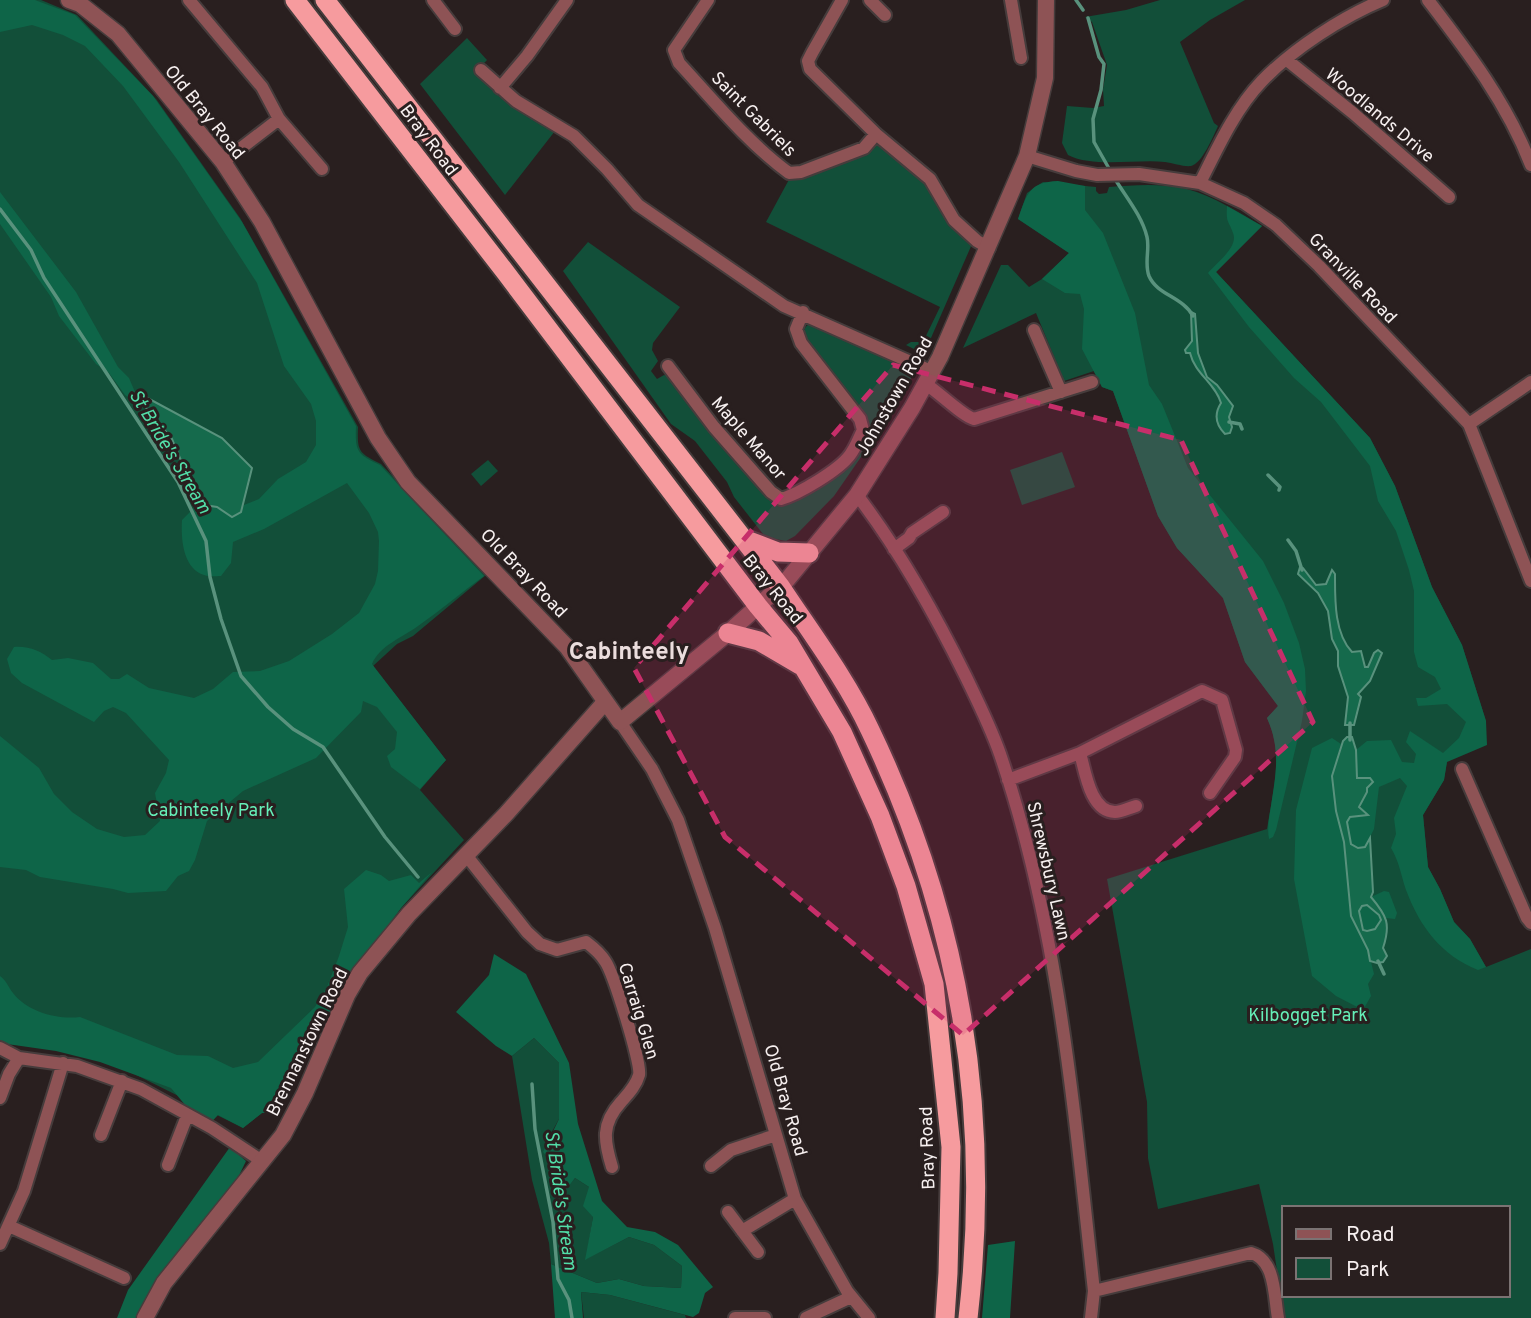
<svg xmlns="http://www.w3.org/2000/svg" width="1531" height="1318" font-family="Overpass,sans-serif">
  <rect width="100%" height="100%" fill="#291f1f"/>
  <path fill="#124f39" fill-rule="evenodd" d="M0,0h41l36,15 79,84 84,119 118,209c-1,25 1,26 23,37l105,111 -73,61 -16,8 -24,22 73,94 -26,30 44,50 -63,68 -57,77 -61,115 -10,13h-11l-19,15 -143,-71 -47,-10 -44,-3 -9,-4z
    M1160,0h85l-35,20 -30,22 34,81 4,3c-4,9 -16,38 -27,40 -7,1 -18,-3 -26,-4 -29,-3 -72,6 -97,-7l-6,-12 5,-37 26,2 11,-2 -1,-17 4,-24 -15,-43 -7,-5 41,-7z
    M467,38l20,22 -10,11c23,28 48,42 78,60l-50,64 -85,-111z
    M879,142l54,47 39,55 -48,110 -18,-9 5,-3h12l17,-35 -174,-85 26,-48z
    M1043,182l53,5v4l3,3 8,-1 2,-6c25,-2 53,-4 78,2 26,7 51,23 75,37l-46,46 154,166 25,48 37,101 30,58 24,76 -30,36 -9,4 -3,19 -21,35 5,52 12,22 14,33 16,17 16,28 45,-18v369h-247l-11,-74 -14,-60 -101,25 -10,-51 -1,-56 -40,-223 160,-50c6,-39 17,-74 0,-111l11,-12 -33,-44 -22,-64 -46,-50 -19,-32 -45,-125 -11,-4 -8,-16 -30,10 -28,-68 -73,35 38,-83h7l21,22 13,-8 27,-26 -51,-34 9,-26zM1284,1208h224v87h-224z
    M588,242l92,65 -27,36 -1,7 6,11 -7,10 6,8 7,-4 6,1 41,55 79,71c24,-13 78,-43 79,-74 0,-18 -51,-72 -65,-85 -1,-8 -2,-16 7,-20l85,37 -2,5 10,2 10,6 -19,35 -61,88 -39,40 -9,5 -16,-3 -7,-4 -29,-37 -7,-15 -32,-41 -24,-17 -108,-153z
    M1062,452l13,35 -53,18 -12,-35z
    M488,460l10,11 -17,15 -10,-12z
    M534,1038l25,25v56l-10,18 13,35 1,21 12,-15 14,9 4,30 -7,42 43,-22 25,8 28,21 -1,22 -37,-2 -25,-7 -22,4 -46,-19 -2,-21 -17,-63 -20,-124z
    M581,1292l29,3 75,20 1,3h-102z"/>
  <path fill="#0e6548" d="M0,0h35l40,15 78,81 89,126 114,204c-1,26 1,28 24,39l104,111c-22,16 -43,34 -66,50 -16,12 -38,19 -46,38l74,96 -26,29 -29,-22 -4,-11 8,-7 2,-17 -20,-25 -14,-6 -2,11 -45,46 -73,33 -36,30 -12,39 -6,11 -11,5 -12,15 -38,2 -15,-4 -73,-12 -14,-7 -26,-3v-131l39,32 15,26 18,18 25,17 27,8 21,-2 15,-14 -5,-28 11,-20 3,-13 -43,-47 -13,-6 -9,4 -10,11 -72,-39 -11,-10 -4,-14 7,-12c16,-1 26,4 38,13l16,-2 25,5 18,16h8l8,-5 22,14 45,10 19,-9 20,-17 27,-1 29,-10 43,-27 27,-21 16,-29 3,-13 1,-30 -1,-9 -9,-19 -22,-30 -83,46 -31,13 -2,21 -10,13c-5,0 -13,1 -17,-1 -22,-7 -23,-38 -22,-55l16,-16 43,8 3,-7 15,-6 19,-20 28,-17 10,-17v-24l-5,-17 -27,-38 -27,-83 -78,-121 -56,-76 -38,-40 -22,-11 -31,-10 -32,7z
    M1058,181l27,5v24l18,23 32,80 14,72 13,19 26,64 75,93 21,42 15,40 6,26 1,22 -4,30 -26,109 -3,7 -4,2c-2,-11 0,-21 2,-33 5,-33 10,-57 -4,-88l11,-12 -33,-44 -22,-64 -46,-50 -19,-32 -45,-125 -11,-4 -20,-38 2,-40 -4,-15 -15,-1 -23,-14 27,-26 -51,-34c9,-25 11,-37 40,-38z
    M0,192l76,100 42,75 11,11 6,14 -4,7 -6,-4 -16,-22 -13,-9 -37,-48 -8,-19 -51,-73z
    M1227,206l35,20 -46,46 154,166 25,48 37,101 30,58 24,76 1,24 -40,17 -3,18 -21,35 5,52 12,22 14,33 16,17 16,28 -8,3c-37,-15 -58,-43 -72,-80 -5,-15 -7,-29 -15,-42l5,-14 -2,-16 13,-32 -7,-8 -21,9 -5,42 -9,18 -7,1 -7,-4 -4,-22 3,-4 11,-3c-1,-12 3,-24 3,-38l-7,2 -1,-29 11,-9 24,-1 11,22 12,1 2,-9 -10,-12 4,-11 33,22 16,-15 7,-16 -19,-18 -29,2 -2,-8h10l15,-9 -6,-12 -17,-10 -4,-15v-61l-5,-21 -13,-39 -18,-30 -8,-35 -49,-64 -27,-24 -45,-51 -41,-54c8,-10 31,-26 25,-40 -5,-14 -7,-9 -6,-27z
    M1332,738l9,6 -9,32 4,35 8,31 7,74 17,34 6,24 -6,10 3,12 -8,14 -27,-14 -24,-20 -18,-97 2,-69 16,-62z
    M366,870l15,5 8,6 22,-6 8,8 13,-11 -31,36 -57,77 -61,115 -10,13h-11l-19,15 -25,-13 -13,14 -34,-41 -71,-26 -44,-11 -56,-8v-67c7,5 8,11 13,17 14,19 46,27 67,24l97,38 31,1 25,12 25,-6 57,-55 12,-20 12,-31 9,-29 -4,-38z
    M1384,891l5,1 8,21 -2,6 -9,-1 -15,-21z
    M1367,905l12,10 2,5 -6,9 -11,1 -5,-19 2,-5z
    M494,954l32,20 43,89 9,61 24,77 25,26 28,5 23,13 35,42 -8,6 -6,20 -6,4 -83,-22 -29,-3 2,26h-28l-4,-54 46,19 22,-4 25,7 37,2 1,-22 -28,-21 -25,-8 -44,23 8,-43 -10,-11 6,-19 -14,-9 -12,16 -1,-22 -19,-20 16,-33v-56l-25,-25 -22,18 -16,-10 -40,-34 33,-37z
    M230,1147l16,14 -10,21 -84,107 -15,29h-20l11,-28z
    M1015,1241l-5,77h-28l6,-73z"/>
  <path fill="#156a4c" stroke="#59927d" stroke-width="2" fill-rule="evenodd" d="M1191,312l4,2 3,39 9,24 10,8 16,21 -4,11 3,10 -2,6 -5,1c-9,-9 -11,-20 -4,-31 -6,-20 -26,-29 -31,-50h-4l-1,-3 7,-9z
    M140,394l82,44 30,30 -11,44 -9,5 -15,-10 -19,-3 -2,-8 -24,-57 -34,-41z
    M1300,567l3,1 13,17 10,-1 6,-14 3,4c0,25 -1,59 17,78l9,-1 4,16h3l6,-14 4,-3 4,3 -12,28 -12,13 3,3 -7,28h-9l3,-28 -10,-31v-15l-6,-12 -4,-28 -10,-18 -20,-19z
    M1347,737h5l4,13 1,28h13l3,4 -6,6v4l-8,15 9,8 -18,2 -3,5 4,22 7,4 7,-1 5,-9 3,54 -2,5c16,19 20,27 12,51l4,8 -4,6 -6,1 -7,-2 -2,-11 -17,-34 -7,-74 -8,-31 -4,-35 11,-35zM1367,905l12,10 2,5 -6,9 -8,2 -4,-1 -4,-19 3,-5z"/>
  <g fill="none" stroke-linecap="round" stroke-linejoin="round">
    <path stroke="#59927d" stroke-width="3.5" d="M1076,0l7,10
      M1088,18l11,39 5,7 -3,26 -8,29 1,23 17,30
      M1115,179c11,18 27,37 32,58 3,12 -3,26 2,39 8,19 34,21 44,40
      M0,209l31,41 13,28 134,204 28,59 4,36 11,42 20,57 27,31 25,22 30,18 62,90 33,40
      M1229,422l11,2 2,5
      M1268,475l12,12 -1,3
      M1288,540l8,11 6,19
      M1350,740v-17
      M1378,961l6,13
      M532,1084l3,45 18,93 5,57 11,21 3,18"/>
    <defs>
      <path id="minor" d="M189,0l73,87 17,32 43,50
        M433,0l22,29
        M708,0l-34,50 5,13c35,38 69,80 110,110l12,-1 63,-24 12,-14
        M842,0l-30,53 -4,8 2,8 66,65 54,45 24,41 23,21 12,7
        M870,0l15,15
        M1011,0l10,58
        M1428,0c40,52 79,103 103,165
        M1287,60l66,53 96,84
        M481,70l35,31 58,35 33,33 31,36 146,101 149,66
        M500,88l27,-32 40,-56
        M1027,156l49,15 21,4 42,-1 61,9 44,20 32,22 43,41 150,158 62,157
        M223,162l56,-43
        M1200,183c17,-34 35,-74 62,-102 31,-32 80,-64 121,-81
        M1034,330l27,62
        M668,366l46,61 57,65 10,7c18,-5 58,-29 69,-44 6,-8 9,-17 13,-25l-3,-11 -59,-76 -5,-14 7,-17
        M926,384c12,8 38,33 48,35l118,-37
        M1469,424l62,-42
        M857,495c43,56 78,119 109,182 12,25 25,51 34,77 59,173 74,357 94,537l-3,27
        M894,549l15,-11 3,-5 31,-21
        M620,722l32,47 26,51 37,108 80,271 52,92 22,27
        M1080,753c5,17 10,59 35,59 6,0 14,-4 21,-6
        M1462,769l65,149 4,5
        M1008,780l72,-27 122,-62 20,9 14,50 -1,7 -25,36
        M466,855l61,77 13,12 17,6 29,-8c8,6 14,11 19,19 8,11 37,103 34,114 -3,11 -11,19 -18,27 -20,22 -17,39 -9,65
        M0,1048l19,10 58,8 64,23 71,39 50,33
        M0,1098l9,-24 10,-16
        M101,1135l21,-54
        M168,1165l19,-49
        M711,1166l20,-16 45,-15
        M728,1212l30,40
        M9,1226l115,52
        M742,1231l53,-32
        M0,1244l24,-53 39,-128
        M1094,1291l157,-38c25,7 23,44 27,65
        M735,1318h30
        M806,1318l45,-21"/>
      <path id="tertiary" d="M69,0l11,4 38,30 105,128 39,60 116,216 30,44 159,165 53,75 108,-89 59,-53 70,-85 55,-87 28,-51 87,-201 18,-78 1,-78
        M145,1318l19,-35 119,-148 22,-42 42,-98 13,-22 49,-59 97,-100 99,-112"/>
      <path id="trunk" d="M295,0l211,273 252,333 31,37 53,89 38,84 26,70 28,98 17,163 -3,126 -3,45
        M325,0l455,586c31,47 66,93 90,144 90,188 122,381 98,588
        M744,539l34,13 31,1
        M728,633l31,8 41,24"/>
    </defs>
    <use href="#minor" stroke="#463c3c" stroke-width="16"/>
    <use href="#tertiary" stroke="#463c3c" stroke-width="19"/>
    <use href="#trunk" stroke="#463c3c" stroke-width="23"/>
    <use href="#minor" stroke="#8e5355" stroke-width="12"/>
    <use href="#tertiary" stroke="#8e5355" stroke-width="16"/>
    <use href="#trunk" stroke="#f69b9e" stroke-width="19"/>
  </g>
  <path fill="#c72e6a" fill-opacity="0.2" stroke="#c72e6a" stroke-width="5" stroke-dasharray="14 9" stroke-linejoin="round" d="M893,365l288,75 132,282 -350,313 -238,-198 -91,-169z"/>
  <g text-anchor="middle" stroke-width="6" stroke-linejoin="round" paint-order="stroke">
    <g font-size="18" fill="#f7f0f0" stroke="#291f1f">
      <text transform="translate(205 112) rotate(51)" y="6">Old Bray Road</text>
      <text transform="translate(754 114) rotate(45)" y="6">Saint Gabriels</text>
      <text transform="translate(1380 115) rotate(40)" y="6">Woodlands Drive</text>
      <text transform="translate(429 140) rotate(53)" y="6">Bray Road</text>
      <text transform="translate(1353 278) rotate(46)" y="6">Granville Road</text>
      <text transform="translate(894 396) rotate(-60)" y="6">Johnstown Road</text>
      <text transform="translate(749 438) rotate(49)" y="6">Maple Manor</text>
      <text transform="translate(524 573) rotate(46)" y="6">Old Bray Road</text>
      <text transform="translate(773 589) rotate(51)" y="6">Bray Road</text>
      <text transform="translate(1049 871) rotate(77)" y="6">Shrewsbury Lawn</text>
      <text transform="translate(639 1011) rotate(73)" y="6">Carraig Glen</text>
      <text transform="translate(307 1042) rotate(-64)" y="6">Brennanstown Road</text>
      <text transform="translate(786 1100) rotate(74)" y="6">Old Bray Road</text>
      <text transform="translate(927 1148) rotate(-92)" y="6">Bray Road</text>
    </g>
    <g font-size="18" fill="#65efb8" stroke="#291f1f">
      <text x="211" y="816">Cabinteely Park</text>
      <text x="1308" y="1021">Kilbogget Park</text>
    </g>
    <g font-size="19" font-style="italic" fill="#52dea8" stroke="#291f1f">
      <text transform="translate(171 451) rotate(59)" y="7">St Bride's Stream</text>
      <text transform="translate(562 1200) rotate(82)" y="7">St Bride's Stream</text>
    </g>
    <g font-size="24" font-weight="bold" fill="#ebdddd" stroke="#291f1f">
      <text x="629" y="659">Cabinteely</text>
    </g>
  </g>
  <rect x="1282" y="1206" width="228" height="91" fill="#291f1f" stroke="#7b7373" stroke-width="2"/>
  <rect x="1296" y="1229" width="35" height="10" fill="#8e5355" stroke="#7b7373" stroke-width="2"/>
  <text x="1346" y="1241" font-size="21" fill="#f7f0f0">Road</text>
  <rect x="1296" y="1258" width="35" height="21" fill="#124f39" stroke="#7b7373" stroke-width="2"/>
  <text x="1346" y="1276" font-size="21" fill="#f7f0f0">Park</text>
</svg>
